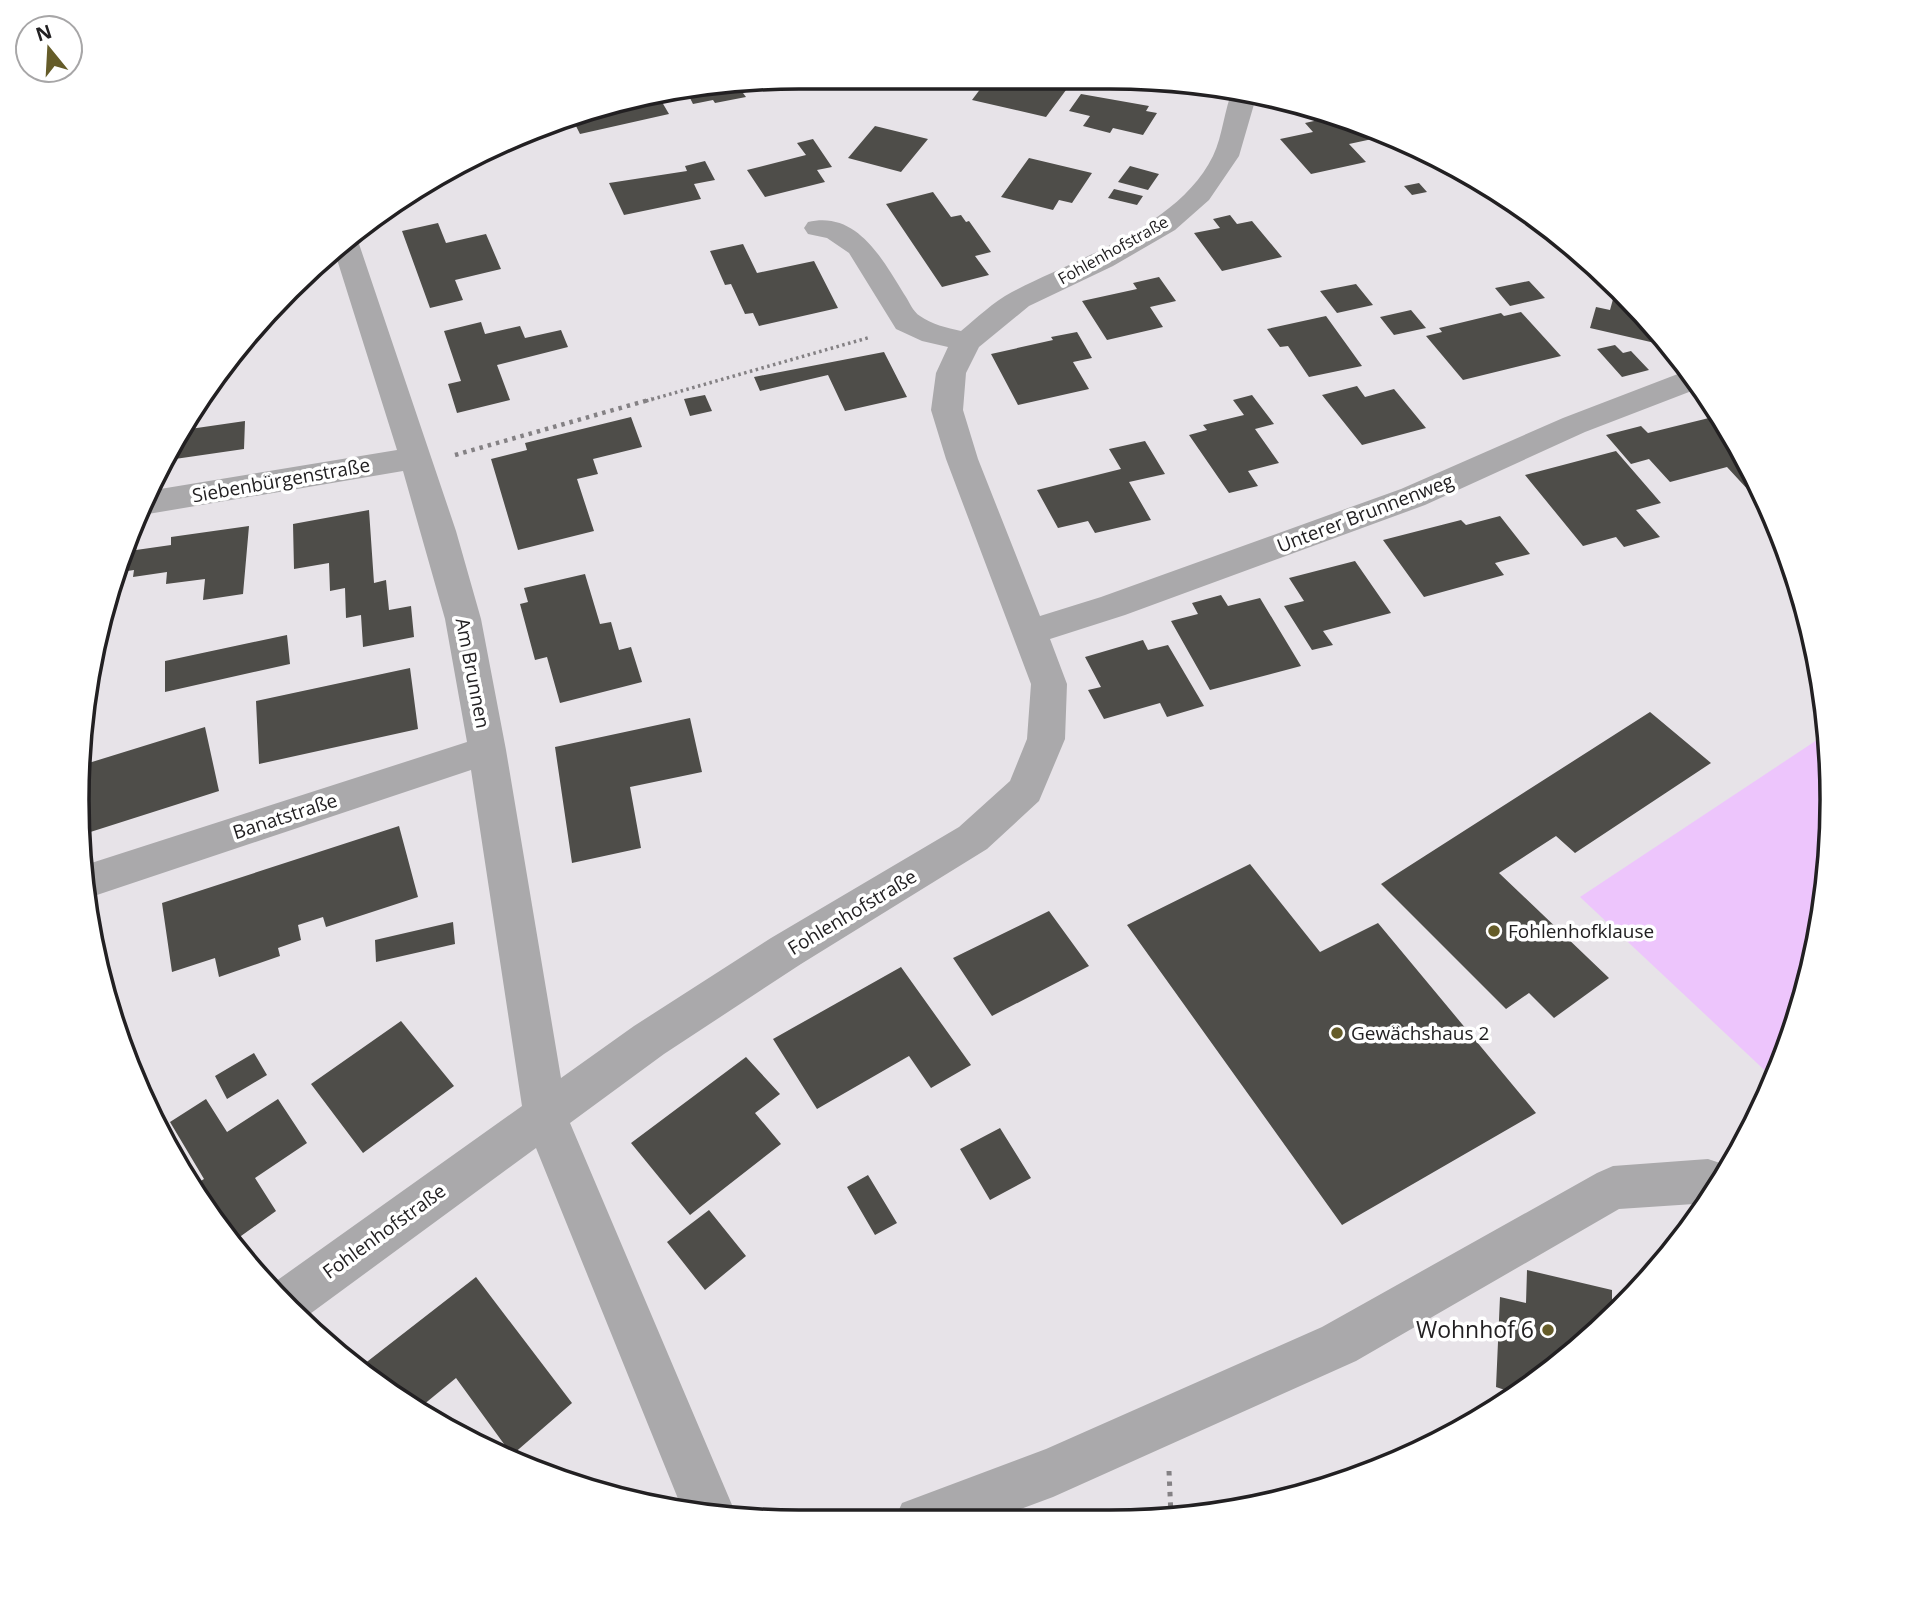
<svg xmlns="http://www.w3.org/2000/svg" width="1909" height="1599" font-family="'Open Sans',sans-serif">
  <rect width="100%" height="100%" fill="#e7e3e8"/>
  <path fill="#edc5fc" d="M1826,734l6,65 -14,141 -43,140 -195,-183z"/>
  <path fill="#4e4d49" d="M800,77l35,1v1l-41,8 -5,-9z
    M913,79h44l-5,8z
    M780,80l-37,13 3,4 -31,6 -2,-3 -20,4 -6,-12z
    M987,80l58,1 24,5 -23,31 -74,-17z
    M1081,94l68,12 -3,5 11,2 -14,22 -30,-7 -3,5 -27,-7 7,-10 -21,-5z
    M644,97l2,3 13,-3 10,17 -89,20 -5,-10 -10,2 -2,-4 50,-20z
    M1332,117l6,7 11,-3 47,18 -15,3 -4,-4 -28,6 17,18 -55,12 -31,-35 33,-7 -8,-9z
    M875,126l53,13 -27,33 -53,-14z
    M813,139l19,28 -15,3 8,12 -60,15 -18,-27 59,-15 -9,-12z
    M1029,158l63,15 -20,30 -13,-3 -6,10 -52,-13z
    M705,161l10,19 -21,4 7,15 -77,16 -15,-32 78,-12 -2,-5z
    M1130,166l29,8 -11,16 -30,-8z
    M1419,183l8,9 -15,3 -8,-9z
    M1114,189l29,7 -6,9 -29,-7z
    M933,192l18,25 10,-2 5,7 3,-1 22,31 -16,4 14,19 -47,12 -56,-83z
    M1525,212l24,14 9,8 -10,3z
    M1230,215l7,9 15,-3 30,36 -60,14 -28,-38 26,-5 -7,-9z
    M438,223l8,20 40,-9 15,35 -46,11 8,20 -33,8 -28,-77z
    M743,244l14,29 57,-12 24,47 -79,18 -6,-13 -8,1 -14,-30 -6,1 -15,-34z
    M1159,277l17,24 -26,6 13,20 -56,13 -25,-39 55,-12 -4,-6z
    M1529,281l16,17 -35,8 -15,-18z
    M1356,284l17,21 -36,8 -17,-22z
    M1617,285l4,4 47,57 -78,-18 6,-21 14,3z
    M1411,310l15,18 -32,7 -14,-18z
    M1521,312l40,44 -98,24 -37,-44 16,-4 -3,-4 62,-15 3,3z
    M1326,316l36,50 -53,11 -21,-31 -8,1 -13,-18z
    M481,322l4,12 35,-8 5,12 36,-8 7,17 -71,18 13,35 -53,13 -9,-29 13,-3 -17,-50z
    M1077,332l15,26 -19,4 16,27 -71,16 -27,-51 62,-14 -2,-3z
    M1615,345l8,8 8,-2 18,19 -27,7 -25,-28z
    M884,352l23,45 -62,14 -17,-36 -68,16 -6,-14z
    M1357,386l8,11 29,-8 32,39 -64,17 -40,-50z
    M705,395l7,16 -22,5 -6,-17z
    M1252,395l22,29 -19,5 24,34 -31,8 10,15 -29,7 -40,-58 18,-5 -4,-5 41,-10 -11,-15z
    M631,417l11,30 -49,12 5,15 -21,5 17,52 -76,19 -27,-91 36,-9 -2,-7z
    M1713,417l17,18 37,69 -5,1 -35,-38 -57,15 -21,-23 -18,5 -25,-29 35,-9 7,7z
    M245,421l-1,28 -76,11 15,-30z
    M1145,441l20,33 -36,8 22,38 -56,13 -7,-12 -30,7 -21,-38 84,-21 -12,-20z
    M1616,451l45,52 -25,7 24,27 -36,10 -8,-10 -33,9 -58,-71z
    M369,510l5,73 12,-3 3,30 22,-4 3,31 -51,10 -2,-32 -15,3 -1,-30 -15,3 -1,-28 -35,6 -1,-45z
    M1500,516l30,38 -35,9 9,12 -80,22 -41,-57 78,-20 5,5z
    M249,526l-6,68 -40,6 2,-21 -39,5 1,-12 -34,5 1,-7 -20,3 11,-26 12,-1 -1,4 35,-5v-8z
    M1355,561l36,52 -68,18 10,14 -21,5 -28,-44 20,-5 -15,-23z
    M585,574l15,50 11,-2 8,28 12,-3 11,35 -82,21 -13,-46 -12,3 -15,-56 8,-2 -4,-14z
    M1221,595l7,11 32,-8 41,68 -91,24 -39,-69 27,-7 -6,-11z
    M287,635l3,29 -125,28v-31z
    M1143,640l5,10 20,-5 36,61 -37,11 -7,-14 -56,16 -16,-29 13,-3 -16,-30z
    M410,668l8,61 -159,35 -3,-63z
    M1650,712l61,51 -136,90 -19,-17 -57,37 110,105 -55,40 -25,-25 -23,16 -125,-125z
    M690,718l12,54 -72,15 11,61 -69,15 -17,-116z
    M205,727l14,64 -138,44 -2,-69z
    M399,826l19,71 -92,30 -3,-10 -25,8 3,15 -23,8 2,8 -61,21 -4,-19 -43,14 -10,-69z
    M1250,864l70,88 58,-29 158,190 -194,112 -215,-300z
    M1049,911l40,55 -97,50 -39,-58z
    M453,922l2,22 -79,18 -1,-22z
    M901,967l70,98 -40,23 -22,-32 -92,53 -44,-70z
    M401,1021l53,65 -91,67 -52,-69z
    M254,1053l13,22 -40,24 -12,-23z
    M746,1057l34,37 -25,19 26,31 -91,71 -59,-72z
    M206,1099l21,33 51,-33 29,44 -52,35 21,33 -42,30 -35,-40 -8,-14 13,-8 -34,-57z
    M1000,1128l31,50 -41,22 -30,-51z
    M868,1175l29,48 -22,12 -28,-48z
    M709,1210l37,46 -41,34 -38,-48z
    M1527,1270l85,20v28l-46,37 -5,-1 -1,6 -52,42v-11l-12,-4 4,-90 26,6z
    M476,1277l96,126 -60,52 -56,-77 -39,32 -58,-42z"/>
  <g fill="none" stroke-linecap="round" stroke-linejoin="round">
    <path stroke="#848184" stroke-width="3.5" stroke-dasharray="2.5 3.5" stroke-linecap="butt" d="M646,401l225,-64"/>
    <path stroke="#848184" stroke-width="4.5" stroke-dasharray="3.5 5" stroke-linecap="butt" d="M455,455l197,-56"/>
    <path stroke="#848184" stroke-width="5" stroke-dasharray="4.5 6" stroke-linecap="butt" d="M1169,1471l2,45"/>
    <path fill="#aaa9ab" fill-rule="evenodd" d="M1187,83l32,3 -11,6 -17,-4z
      M1233,89l24,5 -18,62 -30,44 -34,30 -62,36 -84,40 -50,41 -13,26 -3,37 15,49 62,157 61,-19 300,-108 162,-71 120,-46 5,-1 14,16 -117,45 -160,73 -300,110 -75,24 17,45 -2,55 -26,62 -52,48 -186,115 -137,90 -94,69 165,389 -2,5 -52,-11 -145,-358 -233,171 -31,-35 250,-178 -51,-336 -386,129 -3,-33 385,-124 -22,-123 -42,-148 -255,43 -5,-2 11,-22 243,-40 -62,-197 22,-15 99,293 25,88 25,131 55,328 73,-52 137,-88 188,-111 51,-46 17,-42 4,-55 -85,-225 -15,-49 5,-37 12,-26 -26,-6 -26,-12 -47,-76 -22,-15 -19,-4 -4,-6 4,-6c49,-12 75,38 96,72 5,7 9,18 16,22 11,8 27,12 41,15 16,-13 32,-29 51,-39 65,-34 166,-65 201,-136 10,-21 11,-46 20,-67z
      M1708,1159l21,7 -20,37 -90,6 -263,152 -303,136 -65,24h-94l8,-18 144,-54 276,-122 275,-154 16,-7z"/>
  </g>
  <g fill="#655c29" stroke="#fff" stroke-width="2.5">
    <circle cx="1494" cy="931" r="7"/>
    <circle cx="1337" cy="1033" r="7"/>
    <circle cx="1548" cy="1330" r="7"/>
  </g>
  <g text-anchor="middle" stroke-width="7" stroke-linejoin="round" paint-order="stroke">
    <g font-size="16" fill="#222022" stroke="#fff">
      <text transform="translate(1113 250) rotate(-29)" y="6">Fohlenhofstraße</text>
    </g>
    <g font-size="19" fill="#222022" stroke="#fff">
      <text transform="translate(281 480) rotate(-10)" y="7">Siebenbürgenstraße</text>
      <text transform="translate(1365 513) rotate(-21)" y="7">Unterer Brunnenweg</text>
      <text transform="translate(473 673) rotate(79)" y="7">Am Brunnen</text>
      <text transform="translate(285 816) rotate(-18)" y="7">Banatstraße</text>
      <text transform="translate(852 912) rotate(-31)" y="7">Fohlenhofstraße</text>
      <text transform="translate(384 1231) rotate(-36)" y="7">Fohlenhofstraße</text>
    </g>
    <g font-size="19" fill="#222022" stroke="#fff" text-anchor="start">
      <text x="1508" y="938">Fohlenhofklause</text>
      <text x="1351" y="1040">Gewächshaus 2</text>
    </g>
    <g font-size="23" fill="#222022" stroke="#fff" text-anchor="end">
      <text x="1534" y="1338">Wohnhof 6</text>
    </g>
  </g>
  <path d="M0 0H1909V1599H0ZM799 89H1110A710 710 0 0 1 1820 799V800A710 710 0 0 1 1110 1510H799A710 710 0 0 1 89 800V799A710 710 0 0 1 799 89Z" fill="#fff" fill-rule="evenodd"/>
  <path fill="none" stroke="#222022" stroke-width="3.5" d="M799 89H1110A710 710 0 0 1 1820 799V800A710 710 0 0 1 1110 1510H799A710 710 0 0 1 89 800V799A710 710 0 0 1 799 89Z"/>
  <g transform="translate(49 49) rotate(342)"><circle r="33" fill="#ffffff" stroke="#a7a6a7" stroke-width="2"/>
  <path d="M0-5L12 26L0 18L-12 26Z" fill="#655c29"/>
  <text y="-10" font-size="19" font-weight="bold" text-anchor="middle" fill="#222022">N</text>
  </g>
</svg>
